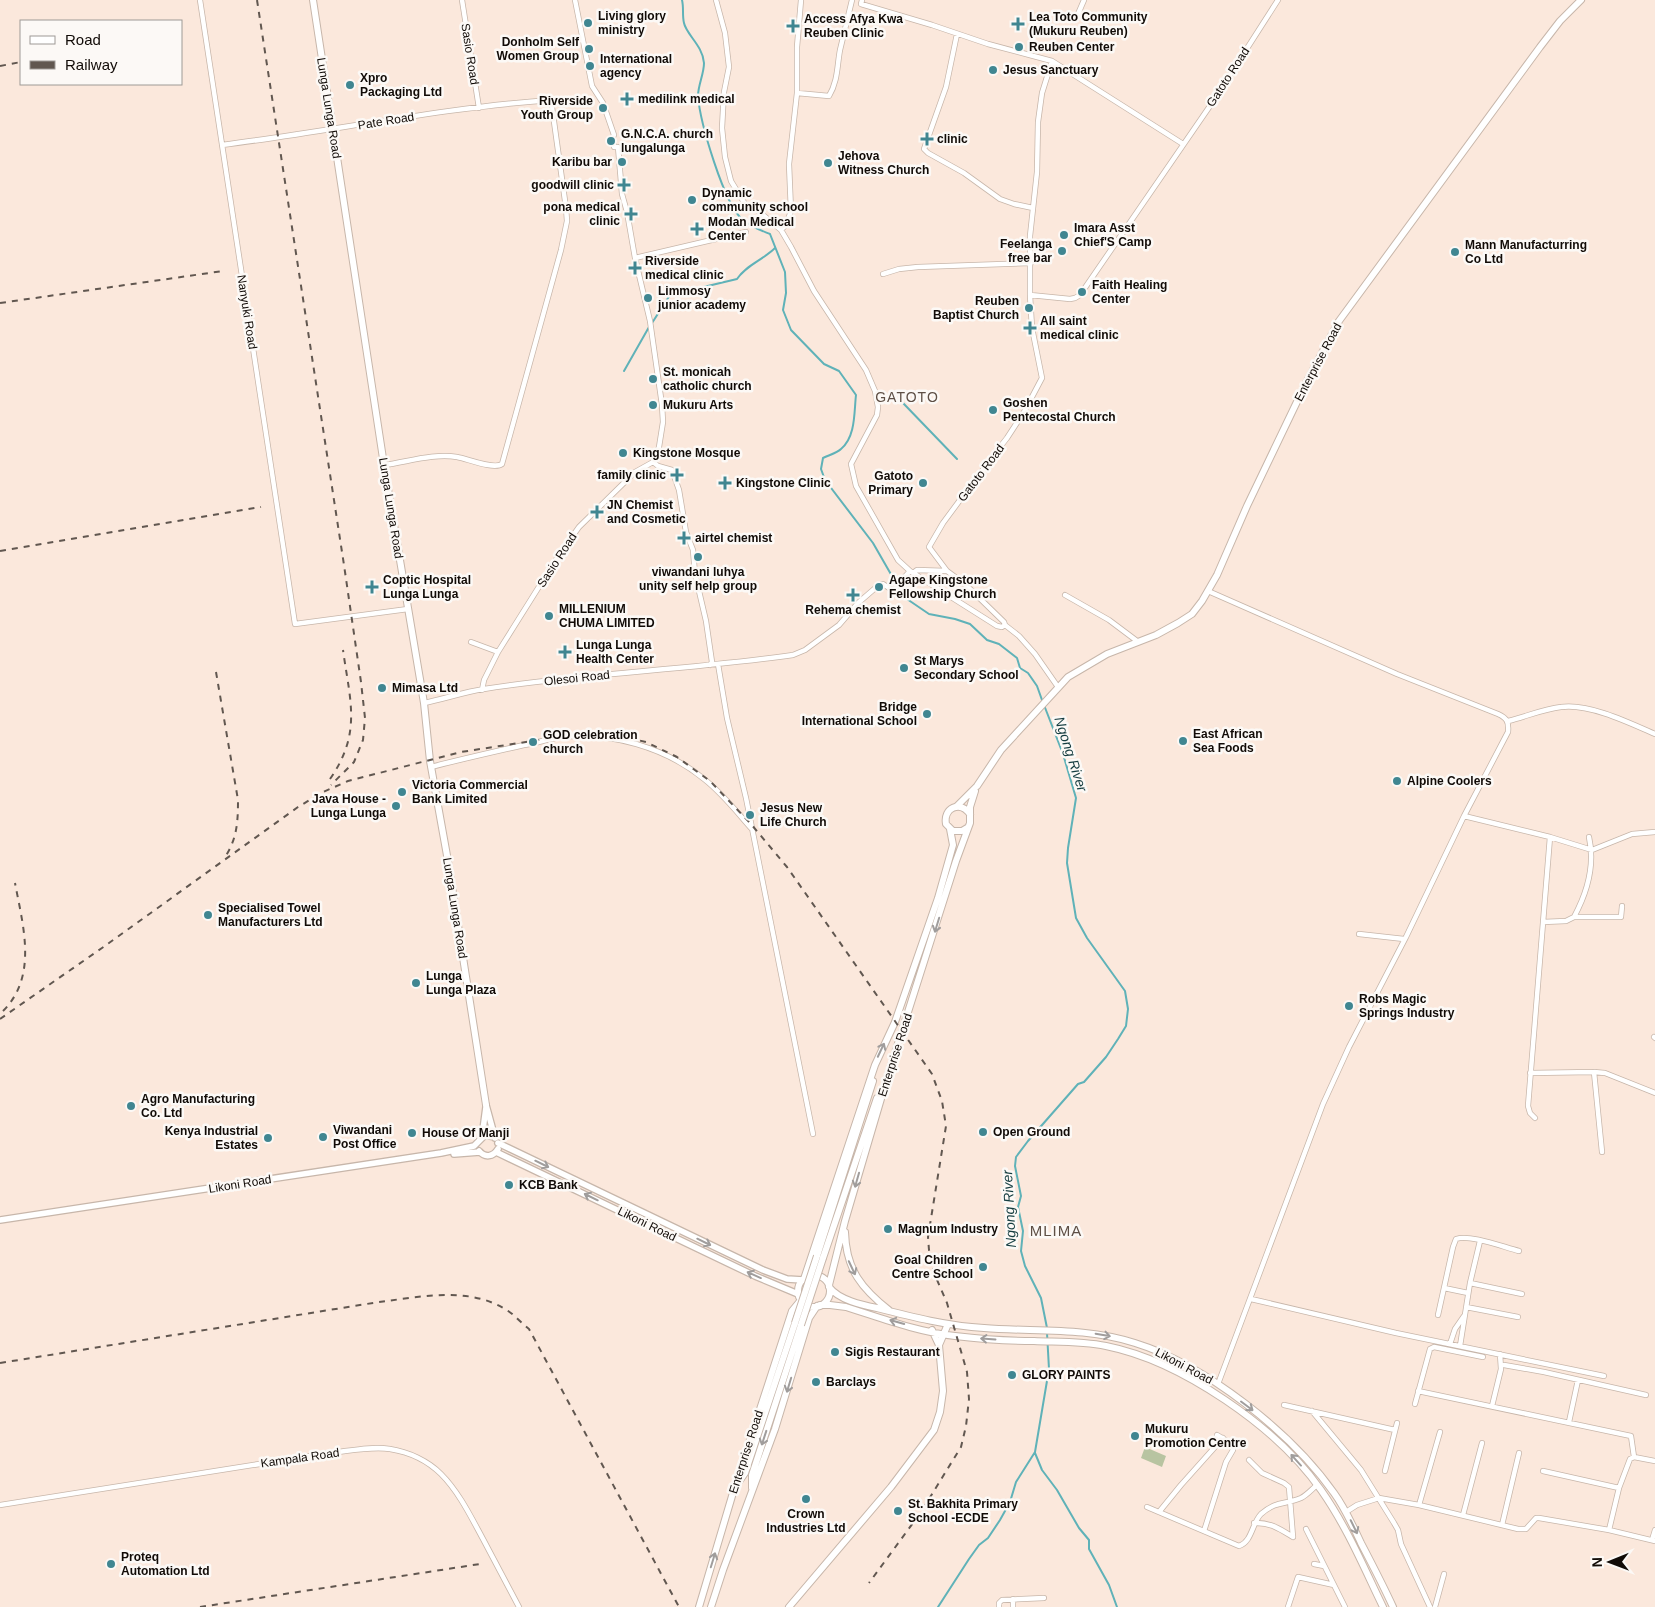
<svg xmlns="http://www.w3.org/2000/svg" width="1655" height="1607" font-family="Helvetica,sans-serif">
  <rect width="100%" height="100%" fill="#fbe8dc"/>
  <path fill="#b8c4a1" d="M1145,1447l21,9 -4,11 -21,-9z"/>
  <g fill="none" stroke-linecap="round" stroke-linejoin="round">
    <path stroke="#5fb2b8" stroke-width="2" d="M682,0c2,8 0,15 2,23 2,11 19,23 20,40 0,11 -6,22 -6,33 2,26 26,109 45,124 8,7 17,10 27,14l15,38 1,21 -3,17 8,20 33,34 15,7 17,24c-2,16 0,42 -15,54 -4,4 -12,6 -18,9l-2,11 4,11 48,63 31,54 25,17 26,5 15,5 17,16 12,4 18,14 3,10 8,5 9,13 5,14
      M652,323l18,-28 67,-16c9,-14 26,-19 38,-31
      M624,371l25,-44
      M903,403l54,56
      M1044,705l19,49 13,44 -8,50 -1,15 9,55 11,20 38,53 3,18 -2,17 -8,13 -12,18 -22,25 -6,2 -50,57 -12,16 -1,9 6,30 -3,11 5,24 -2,20 4,15 16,32 6,30
      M1035,1453l7,17 15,20 22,38 10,12v9l20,36 8,22
      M938,1607l31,-48 10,-14 9,-7 12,-18 10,-18 6,-20 19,-30 14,-83 -2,-36"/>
    <defs>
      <path id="minor" d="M200,0l95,624 113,-15
        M462,0l17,108
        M716,0l9,33 4,34 -5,25 -2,36 3,29 6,24 14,23 12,6 24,20 10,17 23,44 52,79 9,21 3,16 -1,8 -26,49 5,22 42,74 12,11 87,55 5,1 3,-2
        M862,0l-1,4 71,21 56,19 64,17 131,83
        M1078,14l6,-14
        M957,34l-11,53 -22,62 4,4 36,20 36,26 14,5 19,4
        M1052,61l-10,32 -4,29 -1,50 -7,64v59l2,33 10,50 -18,34 -17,26 -22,28 -12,20 -13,14 -17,23 -14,24 18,24 19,14 38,37 1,3 14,11 16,18 23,33
        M797,93l32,3c9,-15 8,-30 11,-46 4,-17 8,-33 12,-50
        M222,145c110,-14 218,-37 329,-45l15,108 1,13 -6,29 -59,214c-8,6 -34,-5 -45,-7 -23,-4 -50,5 -73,8
        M781,230l5,-5 5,-14 -2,-47 8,-71v-46l4,-47
        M635,258l111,-26
        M883,274l16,-5 19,-2 113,-4
        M1030,295l40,4 5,-1 5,-3 132,-192 66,-103
        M653,462l5,4 14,4 7,20 7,42 7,18 2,24 11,47 6,41 -2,3
        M913,573l4,-3 30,1
        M899,583l11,-12
        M1208,591l189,83 101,40c9,4 11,8 10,18l-44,84 -58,121 -57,110 -26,57 -105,280
        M1065,595l44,25 28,21
        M471,642l27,10
        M718,664l9,54 19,80 67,336
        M482,690l2,-10 14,-28 59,-94 22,-31 56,-55 18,-10 6,-15 4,-25 -1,-17 -12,-84 -15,-63 -8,-46 -5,-18 -4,-47h-4l-2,-9 2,-3 -11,-32 -11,-17 -17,-86
        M424,703c20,-4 40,-11 60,-14 102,-16 206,-19 309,-34l12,-5 34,-25 19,-22 22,-19h3l9,6
        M1508,721c17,-4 35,-12 53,-14 28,-4 69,16 94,27
        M431,767c31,-8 62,-15 93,-22 12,-2 25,-6 37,-8 50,-5 104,10 143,42 18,14 32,32 47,49
        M1464,816l86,21 -22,269 2,7 5,5
        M1550,837l42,13 40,-16 23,-2
        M1574,917h47l1,-11
        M1543,922l23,-1 8,-4c13,-24 21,-53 15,-80
        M1359,934l45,5
        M1654,1037l1,1
        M1594,1072l8,80
        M1530,1073l64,-1 11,1 50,20
        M1470,1283l52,11
        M1444,1288l24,5
        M1251,1299l145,34 208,43
        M1466,1307l52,10
        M1438,1315l15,-68 3,-8c14,-5 47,8 63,12
        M1450,1344l5,-15 9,-13
        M1460,1346l10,-63 10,-42
        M1504,1365l40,7 102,23
        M1418,1391l213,45 3,21
        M1415,1404l15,-55 4,-2 49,10
        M1284,1405l111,25
        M1492,1406l9,-37 -1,-15
        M1312,1411l49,59 33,53 4,7 3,14 29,63
        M1569,1422l9,-42
        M1249,1460l13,13 22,10 5,4 4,50
        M1385,1471l12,-48
        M1543,1471l76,17
        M0,1505l329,-52c20,-2 42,-7 61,-4 19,3 38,12 51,25 18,18 30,43 42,65 12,23 24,45 36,68
        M1419,1505l21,-73
        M1147,1507l92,39c13,-4 13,-23 22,-32 16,-14 24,-9 40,-16 6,-3 11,-9 16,-13
        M1159,1512l22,-27 42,-47
        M1346,1512l11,-7 22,-7 40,7 99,24h8l10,-11h3l70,12 46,11
        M1463,1515l19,-72
        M1254,1523c16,-1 26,6 39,14
        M1502,1525l17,-72
        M1306,1529l39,78
        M1609,1530l10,-42 11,-29 4,-2 21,4
        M1204,1531l22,-69 7,-12 -1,-6 -15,-9
        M1652,1540l3,-10
        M1314,1564l10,2
        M1013,1599v8
        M999,1607v-4l3,-3 42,-2
        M1288,1607l10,-30 36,8
        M1435,1607l9,-33"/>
      <path id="tertiary" d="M486,1105l9,33
        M482,1137l4,-30
        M498,1143l265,127 24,9 16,1
        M479,1151c6,7 14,6 19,-2
        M496,1152l259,124 43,18
        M454,1154l26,-2
        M0,1220l441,-67 33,-7 11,-11 10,2"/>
      <path id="secondary" d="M313,0l71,465 40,238 6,58 18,100 38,244
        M957,806l20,-20 24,-36 67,-73 39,-23 49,-19 22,-12 14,-9 10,-13 15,-26 30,-69 58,-121 34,-64 201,-274 20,-26 21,-21
        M967,828l-5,3h-9l-7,-7c-3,-16 14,-24 24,-10
        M845,1232c1,38 17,57 45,79
        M817,1256l56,-175
        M823,1258l54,-160
        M798 1291a16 16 0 1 1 32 0a16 16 0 1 1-32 0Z
        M804,1279l71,-214 20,-43 43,-124 15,-53 -3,-16
        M829,1285l16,-64 43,-146 68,-214 14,-38v-16l5,-16
        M829,1287c10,13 33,18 48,21 35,9 71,18 107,20 51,4 102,-1 151,15 71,22 156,89 199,150 11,15 19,33 27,50 11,21 22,42 32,64
        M820,1305h10l16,2c35,11 72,25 109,29 26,3 53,5 79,5 24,1 48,0 72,5 75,15 171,81 215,144 26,37 43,78 62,117
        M932,1330l7,15 9,-21
        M738,1483l7,-10 50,-150
        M752,1488v-13l49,-150
        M699,1607l36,-121 57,-175 9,-11
        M711,1607l12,-37 52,-141 34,-111 8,-12
        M789,1607l102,-120 43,-57 6,-18 3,-21 -4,-46"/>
    </defs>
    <use href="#minor" stroke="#c7b6aa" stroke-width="6"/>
    <use href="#tertiary" stroke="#c7b6aa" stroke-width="8"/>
    <use href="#secondary" stroke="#c7b6aa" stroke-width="8"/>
    <use href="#minor" stroke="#fff" stroke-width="4.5"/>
    <use href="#tertiary" stroke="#fff" stroke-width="5.5"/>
    <use href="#secondary" stroke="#fff" stroke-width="6"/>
    <path stroke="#615750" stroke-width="2" stroke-dasharray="6 6" stroke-linecap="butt" d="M257,0l87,565 17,117 4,36 -2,22 -9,22 -23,23
      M0,66l21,-4
      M0,303l223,-32
      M0,551l261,-44
      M216,672l22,128c0,22 -1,39 -13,57
      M330,779c32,-46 20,-78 13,-129
      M3,1011c35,-35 20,-85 12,-128
      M0,1019l102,-71 196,-141 25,-15 25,-11 113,-29 110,-17 41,-1 34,8 31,15 33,24 41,43 36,43 145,207 10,27 4,25 -18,111 1,13 5,23 13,30 20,69 2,27 -3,27 -5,21 -40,65 -52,71
      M0,1363l379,-61c41,-5 88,-16 126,7 9,5 16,14 24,20l150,278
      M200,1607l280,-43"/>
    <defs>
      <path id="secondary-bridge" d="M795,1323l22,-67
        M801,1325l22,-67"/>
    </defs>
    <use href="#secondary-bridge" stroke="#c7b6aa" stroke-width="8" stroke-linecap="butt"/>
    <use href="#secondary-bridge" stroke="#fff" stroke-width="6"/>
  </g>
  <defs><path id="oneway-shaft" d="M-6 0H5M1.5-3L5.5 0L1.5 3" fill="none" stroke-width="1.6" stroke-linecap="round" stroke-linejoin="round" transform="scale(1.25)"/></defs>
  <g stroke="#a09d9c">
    <use href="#oneway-shaft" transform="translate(937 925) rotate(107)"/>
    <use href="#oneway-shaft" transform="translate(881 1050) rotate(-65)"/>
    <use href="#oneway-shaft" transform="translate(542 1164) rotate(26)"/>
    <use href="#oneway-shaft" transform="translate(857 1180) rotate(106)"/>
    <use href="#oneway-shaft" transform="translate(591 1197) rotate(-154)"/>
    <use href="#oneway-shaft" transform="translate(704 1242) rotate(26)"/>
    <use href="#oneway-shaft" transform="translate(852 1268) rotate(65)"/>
    <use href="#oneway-shaft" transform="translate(754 1275) rotate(-156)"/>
    <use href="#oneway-shaft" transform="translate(897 1322) rotate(-164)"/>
    <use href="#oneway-shaft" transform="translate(1103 1335) rotate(10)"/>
    <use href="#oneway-shaft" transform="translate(988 1339) rotate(-176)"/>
    <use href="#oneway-shaft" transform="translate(789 1385) rotate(107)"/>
    <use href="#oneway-shaft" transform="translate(1247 1406) rotate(37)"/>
    <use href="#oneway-shaft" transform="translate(764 1438) rotate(108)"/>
    <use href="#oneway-shaft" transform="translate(1296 1460) rotate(-132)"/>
    <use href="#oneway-shaft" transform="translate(1354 1527) rotate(64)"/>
    <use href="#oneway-shaft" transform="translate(713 1560) rotate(-73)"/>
  </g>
  <g fill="#408691" stroke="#fcf9f6" stroke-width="2">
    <circle cx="588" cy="23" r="5"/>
    <path d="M1015.5 16.5h5v5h5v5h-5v5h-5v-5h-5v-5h5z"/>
    <path d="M790.5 18.5h5v5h5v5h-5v5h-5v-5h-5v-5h5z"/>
    <circle cx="1019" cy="47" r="5"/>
    <circle cx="589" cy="49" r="5"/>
    <circle cx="590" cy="66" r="5"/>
    <circle cx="993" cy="70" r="5"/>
    <circle cx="350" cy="85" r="5"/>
    <path d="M624.5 91.5h5v5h5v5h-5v5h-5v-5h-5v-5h5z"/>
    <circle cx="603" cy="108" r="5"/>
    <path d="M924.5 131.5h5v5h5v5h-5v5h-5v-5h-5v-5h5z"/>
    <circle cx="611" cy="141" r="5"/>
    <circle cx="622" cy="162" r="5"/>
    <circle cx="828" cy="163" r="5"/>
    <path d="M621.5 177.5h5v5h5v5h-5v5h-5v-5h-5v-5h5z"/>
    <circle cx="692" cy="200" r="5"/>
    <path d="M628.5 206.5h5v5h5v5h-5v5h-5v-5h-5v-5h5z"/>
    <path d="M694.5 221.5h5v5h5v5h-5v5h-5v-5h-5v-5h5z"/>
    <circle cx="1064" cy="235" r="5"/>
    <circle cx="1062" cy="251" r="5"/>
    <circle cx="1455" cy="252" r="5"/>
    <path d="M632.5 260.5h5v5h5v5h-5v5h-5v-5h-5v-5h5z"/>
    <circle cx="1082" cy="292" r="5"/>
    <circle cx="648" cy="298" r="5"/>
    <circle cx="1029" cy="308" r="5"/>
    <path d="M1027.5 320.5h5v5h5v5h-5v5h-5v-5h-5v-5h5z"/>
    <circle cx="653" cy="379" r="5"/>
    <circle cx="653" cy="405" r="5"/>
    <circle cx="993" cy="410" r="5"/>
    <circle cx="623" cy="453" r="5"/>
    <path d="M674.5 467.5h5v5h5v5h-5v5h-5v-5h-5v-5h5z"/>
    <path d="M722.5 475.5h5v5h5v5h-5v5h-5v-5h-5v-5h5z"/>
    <circle cx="923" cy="483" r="5"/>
    <path d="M594.5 504.5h5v5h5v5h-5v5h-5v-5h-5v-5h5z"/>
    <path d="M681.5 530.5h5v5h5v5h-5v5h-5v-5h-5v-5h5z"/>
    <circle cx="698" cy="557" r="5"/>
    <path d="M369.5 579.5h5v5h5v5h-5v5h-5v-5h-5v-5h5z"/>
    <circle cx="879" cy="587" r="5"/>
    <path d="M850.5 587.5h5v5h5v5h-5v5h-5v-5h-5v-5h5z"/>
    <circle cx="549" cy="616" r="5"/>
    <path d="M562.5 644.5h5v5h5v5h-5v5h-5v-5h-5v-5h5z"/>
    <circle cx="904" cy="668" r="5"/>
    <circle cx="382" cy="688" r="5"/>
    <circle cx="927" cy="714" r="5"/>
    <circle cx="1183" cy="741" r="5"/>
    <circle cx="533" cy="742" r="5"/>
    <circle cx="1397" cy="781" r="5"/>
    <circle cx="402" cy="792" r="5"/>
    <circle cx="396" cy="806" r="5"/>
    <circle cx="750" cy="815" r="5"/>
    <circle cx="208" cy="915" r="5"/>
    <circle cx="416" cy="983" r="5"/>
    <circle cx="1349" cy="1006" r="5"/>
    <circle cx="131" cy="1106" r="5"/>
    <circle cx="983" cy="1132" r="5"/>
    <circle cx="412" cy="1133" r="5"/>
    <circle cx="323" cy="1137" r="5"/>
    <circle cx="268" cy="1138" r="5"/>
    <circle cx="509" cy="1185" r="5"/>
    <circle cx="888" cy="1229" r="5"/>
    <circle cx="983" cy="1267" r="5"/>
    <circle cx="835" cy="1352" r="5"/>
    <circle cx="1012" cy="1375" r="5"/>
    <circle cx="816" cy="1382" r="5"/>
    <circle cx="1135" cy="1436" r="5"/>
    <circle cx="806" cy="1499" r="5"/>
    <circle cx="898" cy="1511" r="5"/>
    <circle cx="111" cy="1564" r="5"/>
  </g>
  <g text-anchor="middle" stroke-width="5" stroke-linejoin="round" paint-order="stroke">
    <g font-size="12" font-weight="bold" fill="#110b07" stroke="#fcf9f6" text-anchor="start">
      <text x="598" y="20">Living glory<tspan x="598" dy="14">ministry</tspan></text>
      <text x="1029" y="21">Lea Toto Community<tspan x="1029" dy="14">(Mukuru Reuben)</tspan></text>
      <text x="804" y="23">Access Afya Kwa<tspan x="804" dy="14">Reuben Clinic</tspan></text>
      <text x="579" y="46" text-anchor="end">Donholm Self<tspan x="579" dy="14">Women Group</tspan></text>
      <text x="1029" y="51">Reuben Center</text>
      <text x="600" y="63">International<tspan x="600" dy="14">agency</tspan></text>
      <text x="1003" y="74">Jesus Sanctuary</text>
      <text x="360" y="82">Xpro<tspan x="360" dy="14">Packaging Ltd</tspan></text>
      <text x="638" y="103">medilink medical</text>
      <text x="593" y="105" text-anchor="end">Riverside<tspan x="593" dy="14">Youth Group</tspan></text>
      <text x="621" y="138">G.N.C.A. church<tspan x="621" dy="14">lungalunga</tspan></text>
      <text x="937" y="143">clinic</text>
      <text x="838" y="160">Jehova<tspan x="838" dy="14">Witness Church</tspan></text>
      <text x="612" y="166" text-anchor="end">Karibu bar</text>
      <text x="614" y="189" text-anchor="end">goodwill clinic</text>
      <text x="702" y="197">Dynamic<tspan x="702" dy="14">community school</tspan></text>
      <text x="620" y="211" text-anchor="end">pona medical<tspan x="620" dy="14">clinic</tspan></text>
      <text x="708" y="226">Modan Medical<tspan x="708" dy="14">Center</tspan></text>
      <text x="1074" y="232">Imara Asst<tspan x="1074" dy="14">Chief'S Camp</tspan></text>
      <text x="1052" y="248" text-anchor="end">Feelanga<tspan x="1052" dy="14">free bar</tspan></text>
      <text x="1465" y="249">Mann Manufacturring<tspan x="1465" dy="14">Co Ltd</tspan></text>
      <text x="645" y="265">Riverside<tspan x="645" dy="14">medical clinic</tspan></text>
      <text x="1092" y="289">Faith Healing<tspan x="1092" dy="14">Center</tspan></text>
      <text x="658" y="295">Limmosy<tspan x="658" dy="14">junior academy</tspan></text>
      <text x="1019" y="305" text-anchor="end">Reuben<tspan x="1019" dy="14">Baptist Church</tspan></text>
      <text x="1040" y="325">All saint<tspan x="1040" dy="14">medical clinic</tspan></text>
      <text x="663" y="376">St. monicah<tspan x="663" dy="14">catholic church</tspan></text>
      <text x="1003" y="407">Goshen<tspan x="1003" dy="14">Pentecostal Church</tspan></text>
      <text x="663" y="409">Mukuru Arts</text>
      <text x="633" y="457">Kingstone Mosque</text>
      <text x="666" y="479" text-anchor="end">family clinic</text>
      <text x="913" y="480" text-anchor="end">Gatoto<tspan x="913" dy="14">Primary</tspan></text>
      <text x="736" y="487">Kingstone Clinic</text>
      <text x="607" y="509">JN Chemist<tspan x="607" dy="14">and Cosmetic</tspan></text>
      <text x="695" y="542">airtel chemist</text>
      <text x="698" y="576" text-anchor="middle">viwandani luhya<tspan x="698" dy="14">unity self help group</tspan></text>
      <text x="383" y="584">Coptic Hospital<tspan x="383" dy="14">Lunga Lunga</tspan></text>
      <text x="889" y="584">Agape Kingstone<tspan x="889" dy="14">Fellowship Church</tspan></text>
      <text x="559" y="613">MILLENIUM<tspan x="559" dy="14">CHUMA LIMITED</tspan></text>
      <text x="853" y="614" text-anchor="middle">Rehema chemist</text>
      <text x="576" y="649">Lunga Lunga<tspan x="576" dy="14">Health Center</tspan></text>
      <text x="914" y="665">St Marys<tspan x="914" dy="14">Secondary School</tspan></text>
      <text x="392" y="692">Mimasa Ltd</text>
      <text x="917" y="711" text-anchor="end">Bridge<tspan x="917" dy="14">International School</tspan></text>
      <text x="1193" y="738">East African<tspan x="1193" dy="14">Sea Foods</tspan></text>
      <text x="543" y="739">GOD celebration<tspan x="543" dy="14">church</tspan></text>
      <text x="1407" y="785">Alpine Coolers</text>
      <text x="412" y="789">Victoria Commercial<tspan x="412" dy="14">Bank Limited</tspan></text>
      <text x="386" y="803" text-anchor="end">Java House -<tspan x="386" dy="14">Lunga Lunga</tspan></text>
      <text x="760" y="812">Jesus New<tspan x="760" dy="14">Life Church</tspan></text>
      <text x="218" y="912">Specialised Towel<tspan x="218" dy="14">Manufacturers Ltd</tspan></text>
      <text x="426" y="980">Lunga<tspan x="426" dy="14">Lunga Plaza</tspan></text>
      <text x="1359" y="1003">Robs Magic<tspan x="1359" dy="14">Springs Industry</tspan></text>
      <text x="141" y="1103">Agro Manufacturing<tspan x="141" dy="14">Co. Ltd</tspan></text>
      <text x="333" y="1134">Viwandani<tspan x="333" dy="14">Post Office</tspan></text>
      <text x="258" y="1135" text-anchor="end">Kenya Industrial<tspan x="258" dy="14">Estates</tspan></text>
      <text x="993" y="1136">Open Ground</text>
      <text x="422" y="1137">House Of Manji</text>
      <text x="519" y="1189">KCB Bank</text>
      <text x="898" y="1233">Magnum Industry</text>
      <text x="973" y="1264" text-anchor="end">Goal Children<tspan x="973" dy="14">Centre School</tspan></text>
      <text x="845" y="1356">Sigis Restaurant</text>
      <text x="1022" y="1379">GLORY PAINTS</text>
      <text x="826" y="1386">Barclays</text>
      <text x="1145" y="1433">Mukuru<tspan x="1145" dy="14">Promotion Centre</tspan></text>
      <text x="908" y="1508">St. Bakhita Primary<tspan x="908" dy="14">School -ECDE</tspan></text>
      <text x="806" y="1518" text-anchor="middle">Crown<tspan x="806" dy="14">Industries Ltd</tspan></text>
      <text x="121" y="1561">Proteq<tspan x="121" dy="14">Automation Ltd</tspan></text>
    </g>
    <g font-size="12" fill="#110b07" stroke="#fcf9f6">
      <text transform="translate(470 54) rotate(81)" y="4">Sasio Road</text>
      <text transform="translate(1228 77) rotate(-57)" y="4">Gatoto Road</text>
      <text transform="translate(329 108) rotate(81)" y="4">Lunga Lunga Road</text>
      <text transform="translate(386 121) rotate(-9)" y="4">Pate Road</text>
      <text transform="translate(247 312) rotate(81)" y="4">Nanyuki Road</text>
      <text transform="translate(1318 362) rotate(-62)" y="4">Enterprise Road</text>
      <text transform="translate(981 473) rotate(-53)" y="4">Gatoto Road</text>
      <text transform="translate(391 508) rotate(81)" y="4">Lunga Lunga Road</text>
      <text transform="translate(557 560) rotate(-57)" y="4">Sasio Road</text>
      <text transform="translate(577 678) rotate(-6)" y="4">Olesoi Road</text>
      <text transform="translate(455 908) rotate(81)" y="4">Lunga Lunga Road</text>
      <text transform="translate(895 1055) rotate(-72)" y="4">Enterprise Road</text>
      <text transform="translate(240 1184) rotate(-9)" y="4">Likoni Road</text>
      <text transform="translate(647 1224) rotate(26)" y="4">Likoni Road</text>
      <text transform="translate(1184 1366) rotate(28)" y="4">Likoni Road</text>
      <text transform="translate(746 1452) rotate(-72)" y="4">Enterprise Road</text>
      <text transform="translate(300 1458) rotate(-8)" y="4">Kampala Road</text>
    </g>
    <g font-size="14" letter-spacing="1" fill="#5e4f45" stroke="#fcf9f6">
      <text x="907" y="402">GATOTO</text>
    </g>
    <g font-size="14" font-style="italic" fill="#153d40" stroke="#fcf9f6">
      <text transform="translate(1071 754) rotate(72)" y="5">Ngong River</text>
      <text transform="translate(1009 1209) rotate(-93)" y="5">Ngong River</text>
    </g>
    <g font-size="15" letter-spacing="1" fill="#5e4f45" stroke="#fcf9f6">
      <text x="1056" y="1236">MLIMA</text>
    </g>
  </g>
  <rect x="20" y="20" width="162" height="65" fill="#fcf9f6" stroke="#9e9a96"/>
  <rect x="30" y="36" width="25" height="8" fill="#ffffff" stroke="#9e9a96"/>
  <text x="65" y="45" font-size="15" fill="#110b07">Road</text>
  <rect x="30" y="61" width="25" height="8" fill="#615750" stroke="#9e9a96"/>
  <text x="65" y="70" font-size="15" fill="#110b07">Railway</text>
  <g transform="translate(1610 1562) rotate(269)" stroke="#fcf9f6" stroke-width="4" paint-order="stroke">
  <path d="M0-4L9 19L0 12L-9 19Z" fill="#110b07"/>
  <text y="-8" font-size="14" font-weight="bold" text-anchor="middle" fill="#110b07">N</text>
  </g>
</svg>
